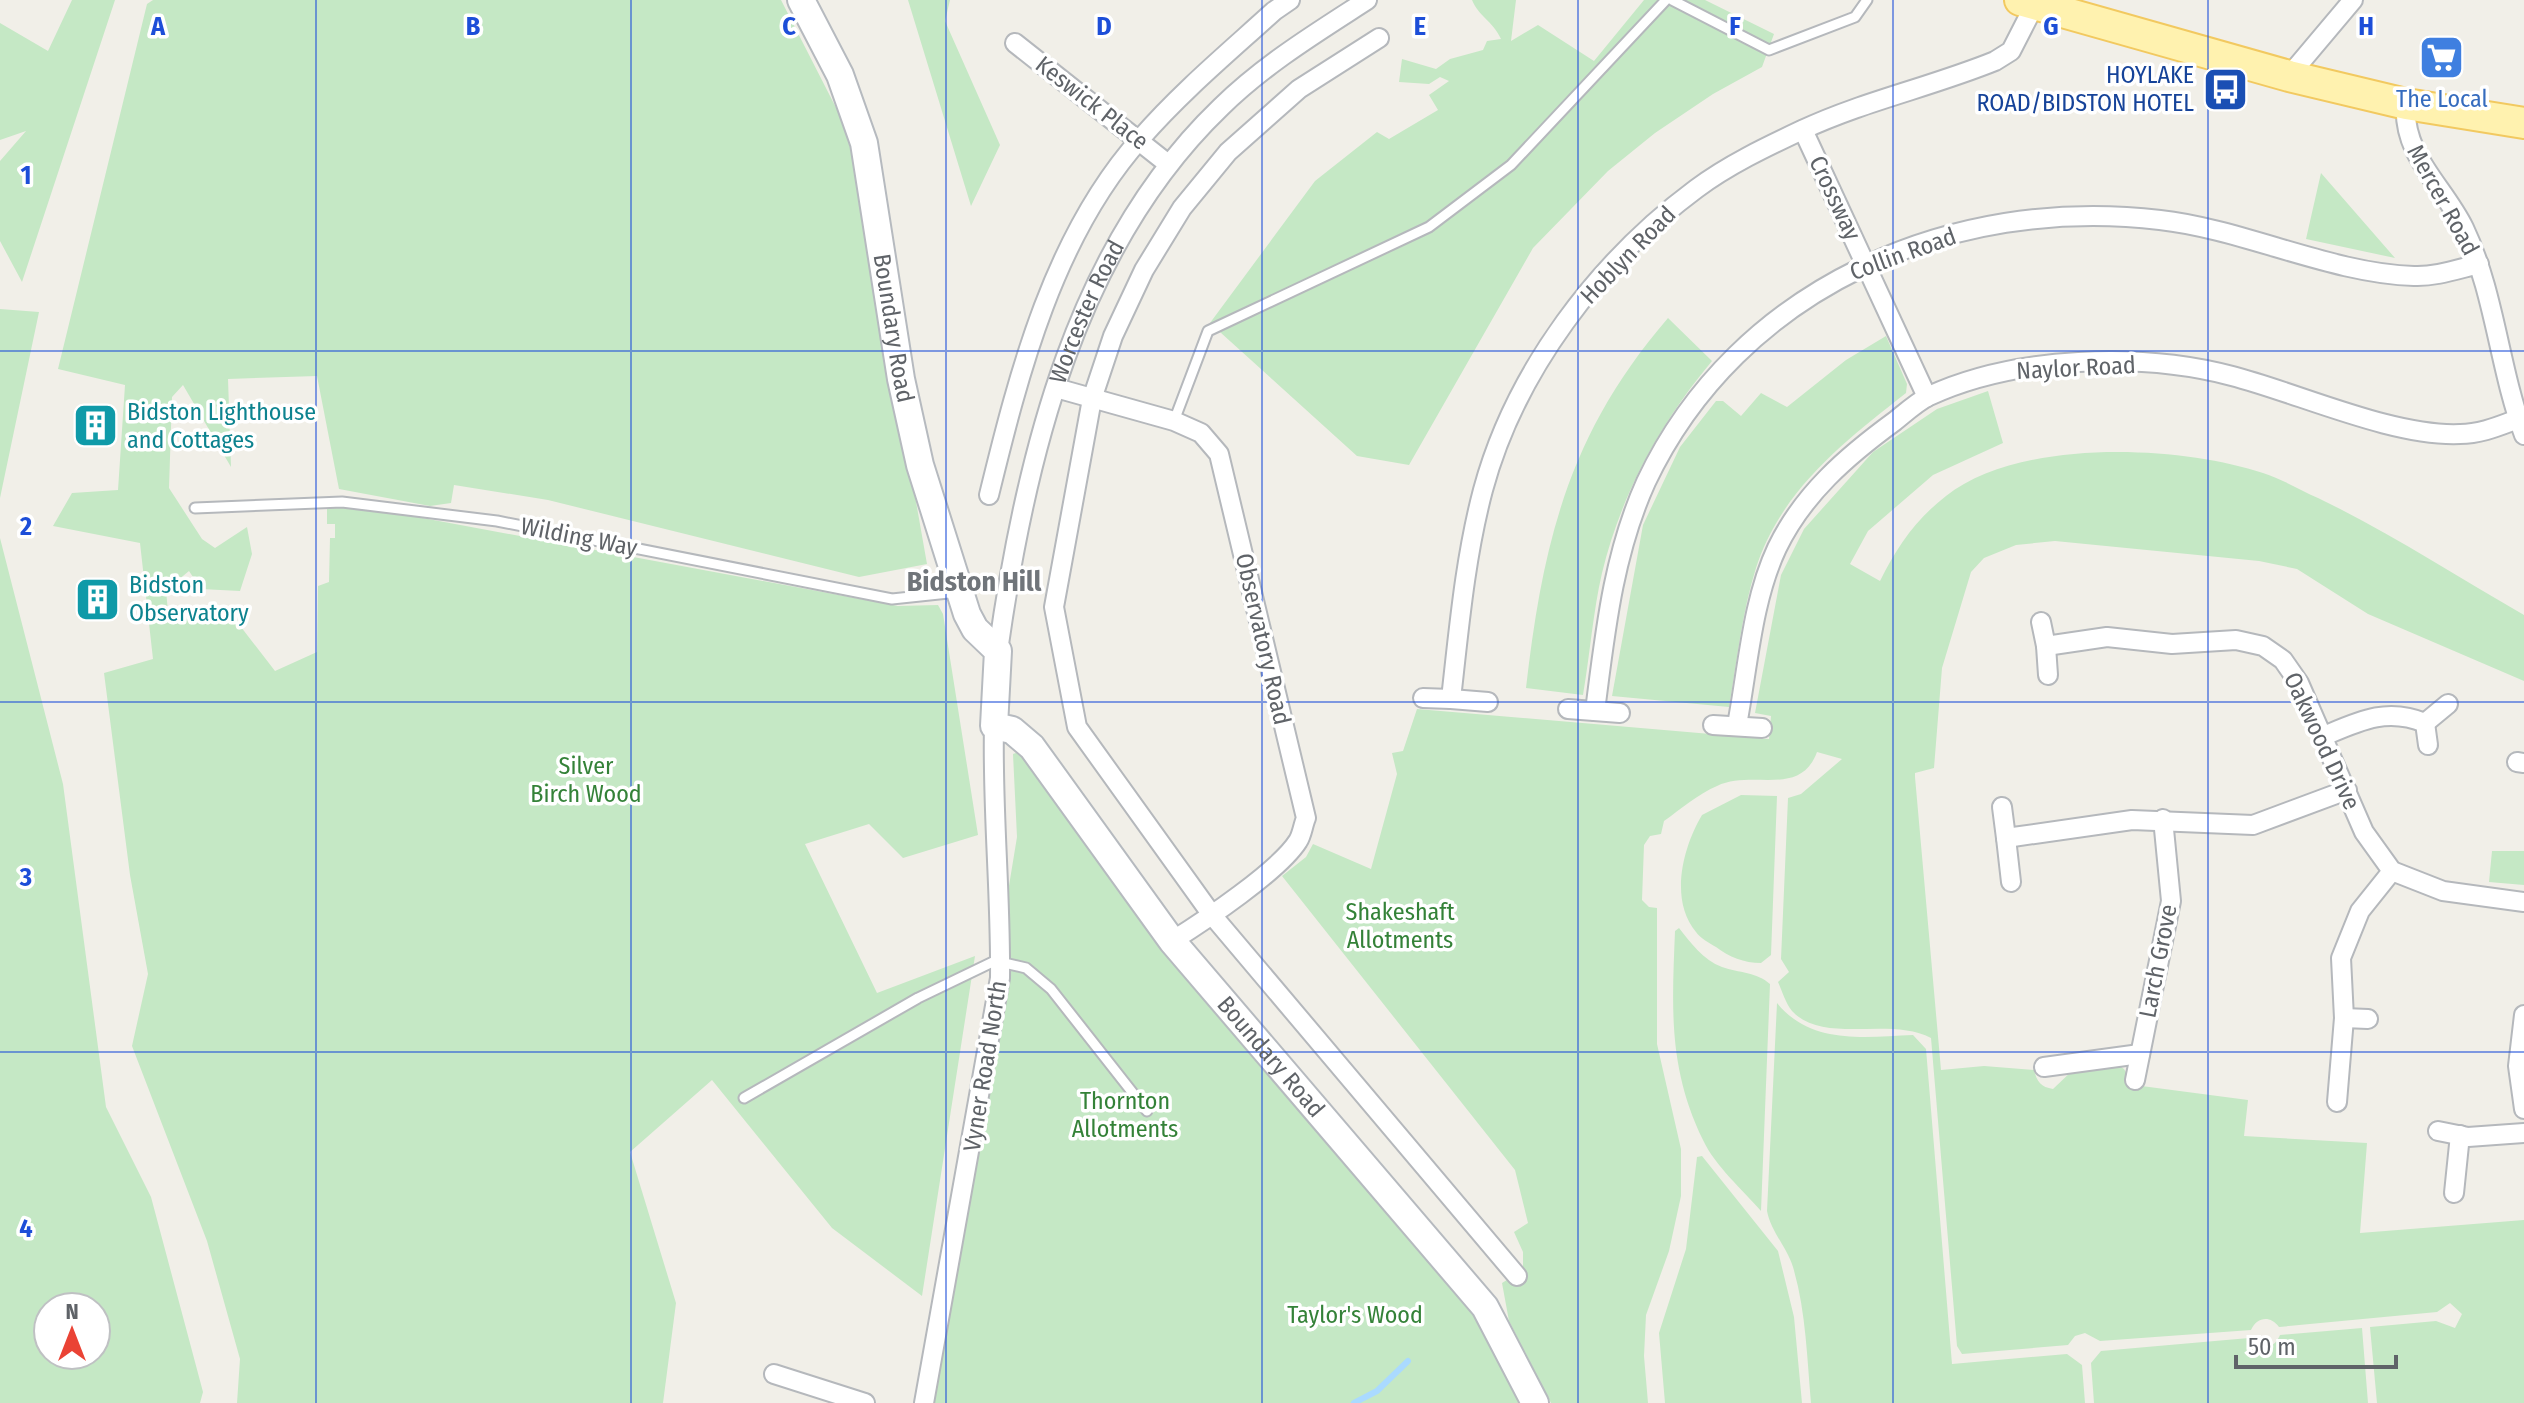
<svg xmlns="http://www.w3.org/2000/svg" width="2524" height="1403" font-family="'Fira Sans Condensed',sans-serif">
  <rect width="100%" height="100%" fill="#f1efe8"/>
  <path fill="#c5e8c5" fill-rule="evenodd" d="M72,0h43l-93,282 -22,-41v-80l26,-30 -26,9v-117l48,28z
    M153,0h628l71,139 75,425 -68,13 -311,-77 -94,-15 -3,18 -21,3 -91,-17 -22,-113 -89,3 3,88 -48,-82 -11,12 -3,91 33,51 13,9 32,-21 5,27 -12,37 -39,-2 -12,-18 -23,19 2,22 34,12 29,-10 44,57 42,-19 1,-66 11,-4 1,-44h5v-14h-8v-20l85,12 486,90 40,-1 5,9 35,221 -75,23 -34,-34 -64,20 72,149 98,-37 -53,340 -90,-68 -120,-148 -82,72 46,151 -13,100h-426l3,-44 -33,-118 -75,-195 16,-72 -18,-99 -26,-202 49,-14 -13,-116 -87,-17 19,-33 46,-3 7,-105 -67,-16 89,-365z
    M908,0h42l-5,21 55,124 -29,61z
    M1472,0h44l-5,41 27,-16 56,36 50,-61h61l69,34 -12,33 -49,27 -58,39 -47,38 -75,77 -124,217 -52,-9 -147,-133 105,-142 62,-49 12,7 49,-29 -9,-15 20,-14 -9,-4 -11,7 -30,-2 3,-23 34,10 14,-10 33,-9 4,-9 14,-2c-9,-19 -22,-22 -29,-39z
    M2321,173l74,85 -89,-19z
    M0,309l39,3 -39,186z
    M1668,318l44,43c-51,61 -91,133 -110,212 -9,39 -12,81 -19,122l-57,-7c17,-147 43,-255 142,-370z
    M1886,336l21,48 -1,9c-61,48 -125,97 -150,175 -14,44 -19,93 -27,139l-117,-11 31,-171 37,-78 36,-46h7l18,15 20,-23 26,14 59,-47z
    M1988,391l15,52 -70,32 -65,56 -18,33 30,17c17,-34 35,-61 66,-85 73,-58 233,-51 317,-23 19,6 37,17 55,25 71,34 138,78 206,117v66l-156,-67 -71,-45 -38,-8 -204,-20 -39,4 -32,13 -13,14 -29,96 -8,100 -19,5v4l26,293 43,-4 50,4c3,12 7,17 19,19l20,-19 41,-8 10,7 10,16 114,15 -4,36 123,7 -7,90 164,-13v183h-147l-7,-76 66,-6 19,7 7,-14 -12,-11 -13,9 -158,15c-9,-12 -22,-10 -28,3l-151,11 -15,-8 -10,3 -7,9 -106,9 -5,-8 -26,-308c-41,-22 -108,7 -139,-27 -6,-7 -10,-20 -14,-29l11,-10 -8,-13 7,-161 13,-4 41,-35 -25,-7c-17,46 -64,17 -100,34 -19,8 -36,23 -53,35l-3,13 -11,2 -6,9 -2,55 7,7 8,1v136l24,105v47l-12,55 -23,64 -2,41 4,47h-97l-42,-82 -7,-38 21,-13v-18l-9,-20 14,-9 -13,-53 -233,-294 24,-19 7,-13 58,25 26,-95 -5,-21 11,-2 14,-42 352,30 2,-23 -16,-3 26,-138 23,-46 69,-77 64,-43z
    M0,538l63,246 43,323 45,90 52,195 -3,11h-200zM96,1307v48h-48v-48z
    M1032,747l441,561 49,95h-598l93,-566 -4,-83z
    M1741,795l36,1 -6,159 -10,8c-17,0 -32,-6 -45,-16 -7,-4 -16,-9 -20,-15 -27,-32 -13,-85 6,-117z
    M2492,851h32v34l-35,-3z
    M1679,928c12,15 24,32 43,39 17,6 35,5 48,17l-9,227c-18,-21 -46,-45 -58,-71 -35,-72 -31,-132 -28,-209z
    M1777,1003c34,42 87,34 136,32l13,14 26,315 115,-10 15,11 3,38h-274c-4,-45 -5,-92 -18,-136 -6,-20 -22,-35 -26,-56z
    M1702,1156l76,95 16,66 8,86h-137l-6,-70 27,-84 11,-92z
    M2362,1328l6,75h-274l-3,-40 10,-12 148,-13c9,14 25,12 31,-3z"/>
  <g fill="none" stroke-linecap="round" stroke-linejoin="round">
    <path stroke="#aadaff" stroke-width="6" d="M1354,1403l23,-12 31,-30"/>
    <defs>
      <path id="lane" d="M1672,0l97,50 86,-33 12,-17
        M1174,421l34,-90 221,-104 82,-62 155,-165
        M195,508l147,-6 155,19 395,78 66,-7
        M1000,962l26,6 25,21 96,122
        M744,1098l174,-100 83,-40"/>
      <g id="street">
        <path d="M1379,38l-80,51 -71,63 -46,56 -38,62 -31,66 -21,63 -38,208 23,120 135,188 305,361"/>
        <path d="M1015,43l153,121"/>
        <path d="M2289,76l64,-76"/>
        <path d="M2406,104c-4,51 37,81 58,124 31,65 35,140 60,207"/>
        <path d="M1803,130l124,267"/>
        <path d="M1056,388l118,33 27,12 18,21 87,364c-3,7 -4,17 -8,23 -19,30 -94,80 -126,100"/>
        <path d="M989,495c30,-123 65,-260 152,-357 40,-46 88,-86 133,-127l16,-11"/>
        <path d="M2041,622l5,24 61,-9 65,7 64,-4 27,6 20,14 16,23 65,149 28,39 51,20 81,11"/>
        <path d="M2046,646l2,29"/>
        <path id="s1" d="M998,651c27,-193 78,-405 223,-544 44,-43 95,-74 146,-107"/>
        <path d="M1423,698l28,1c8,-71 14,-141 32,-209 32,-119 116,-229 213,-301 32,-24 70,-42 106,-59 62,-29 129,-43 193,-69l16,-10 23,-45"/>
        <path d="M1451,699l37,3"/>
        <path d="M1568,709l52,4"/>
        <path d="M1595,711c10,-78 18,-156 51,-229 92,-195 307,-287 514,-262 82,9 173,54 254,56 21,1 44,-7 65,-12"/>
        <path d="M2425,723l23,-19"/>
        <path d="M1713,725l49,3"/>
        <path d="M1737,725c11,-58 15,-124 40,-177 26,-54 70,-92 118,-127 10,-8 22,-19 34,-25 87,-40 211,-44 303,-20 66,17 161,61 228,58 21,0 39,-8 58,-15"/>
        <path d="M2324,736c35,-15 63,-29 101,-13l3,22"/>
        <path d="M2517,762l7,1"/>
        <path d="M2002,807l4,31"/>
        <path d="M2011,882l-5,-44 126,-18 121,5 94,-35"/>
        <path d="M2524,1015l-6,51 6,43"/>
        <path d="M2344,1018l24,1"/>
        <path d="M2044,1067l96,-13"/>
        <path d="M2135,1080l36,-179 -8,-82"/>
        <path d="M2337,1102l7,-84 -3,-60 19,-47 32,-40"/>
        <path d="M2438,1131l30,6 56,-4"/>
        <path d="M2454,1193l6,-58"/>
        <path d="M774,1374l91,29"/>
        <path d="M924,1403l76,-425c1,-84 -8,-168 -6,-252"/>
      </g>
      <g id="secondary">
        <path id="s2" d="M801,0l39,75 24,68 37,236 19,86 47,149 8,15 23,22 -4,75 18,4 20,17 140,194 313,366 50,96"/>
      </g>
      <path id="primary" d="M2020,0l269,76 117,28 118,19"/>
    </defs>
    <use href="#lane" stroke="#b5b8bc" stroke-width="13"/>
    <use href="#street" stroke="#b5b8bc" stroke-width="22"/>
    <use href="#secondary" stroke="#b6babf" stroke-width="30"/>
    <use href="#primary" stroke="#f2c960" stroke-width="34"/>
    <use href="#lane" stroke="#fff" stroke-width="9"/>
    <use href="#street" stroke="#fff" stroke-width="18"/>
    <use href="#secondary" stroke="#fff" stroke-width="26"/>
    <use href="#primary" stroke="#fff2af" stroke-width="30"/>
  </g>
  <path fill="none" stroke="#1d4ed8" stroke-width="2" stroke-opacity="0.55" d="M316,0v1403M631,0v1403M946,0v1403M1262,0v1403M1578,0v1403M1893,0v1403M2208,0v1403M0,351h2524M0,702h2524M0,1052h2524"/>
  <defs>
    <symbol id="supermarket-square" viewBox="-11 -11 22 22"><rect x="-9" y="-9" width="18" height="18" rx="4" fill="#3f7fe0" stroke="#fff"/><path d="M-6-5.5h2.5l.6 2H6L4.5 2H-2.5L-4.4-4H-6ZM-1.5 3.2a1.3 1.3 0 1 0 .1 0ZM3 3.2a1.3 1.3 0 1 0 .1 0Z" fill="#fff"/></symbol>
    <symbol id="bus-square" viewBox="-11 -11 22 22"><rect x="-9" y="-9" width="18" height="18" rx="4" fill="#1a4fb4" stroke="#fff"/><path d="M-5-6H5V4H4V6H2V4H-2V6H-4V4H-5ZM-3.5-4V0h7V-4ZM-3.5 1.2v1.5H-2V1.2ZM2 1.2v1.5H3.5V1.2Z" fill="#fff"/></symbol>
    <symbol id="building-square" viewBox="-11 -11 22 22"><rect x="-9" y="-9" width="18" height="18" rx="4" fill="#0f9aa8" stroke="#fff"/><path d="M-4-6H4V6H1V3H-1V6H-4ZM-2.5-4.3h1.7v1.8h-1.7ZM.8-4.3h1.7v1.8H.8ZM-2.5-1h1.7V.8h-1.7ZM.8-1h1.7V.8H.8Z" fill="#fff"/></symbol>
  </defs>
  <g fill-rule="evenodd">
    <use href="#supermarket-square" x="2416" y="32" width="51" height="51"/>
    <use href="#bus-square" x="2200" y="64" width="51" height="51"/>
    <use href="#building-square" x="70" y="400" width="51" height="51"/>
    <use href="#building-square" x="72" y="574" width="51" height="51"/>
  </g>
  <g text-anchor="middle" stroke-width="7" stroke-linejoin="round" paint-order="stroke">
    <g font-size="24" fill="#164399" stroke="#fff" text-anchor="end">
      <text x="2194" y="83">HOYLAKE<tspan x="2194" dy="28">ROAD/BIDSTON HOTEL</tspan></text>
    </g>
    <g font-size="24" fill="#366cbe" stroke="#fff">
      <text x="2442" y="107">The Local</text>
    </g>
    <g font-size="24" fill="#5f6368" stroke="#fff">
      <text transform="translate(1092 103) rotate(38)" y="8">Keswick Place</text>
      <text transform="translate(1835 198) rotate(65)" y="8">Crossway</text>
      <text transform="translate(2443 200) rotate(61)" y="8">Mercer Road</text>
      <text transform="translate(1903 254) rotate(-20)" y="8">Collin Road</text>
      <text transform="translate(1628 255) rotate(-46)" y="8">Hoblyn Road</text>
      <text dy="8" stroke="none"><textPath href="#s1" startOffset="352">Worcester Road</textPath></text>
      <text dy="8" stroke="none"><textPath href="#s2" startOffset="344">Boundary Road</textPath></text>
      <text transform="translate(2076 368) rotate(-3)" y="8">Naylor Road</text>
      <text transform="translate(579 537) rotate(11)" y="8">Wilding Way</text>
      <text transform="translate(1263 639) rotate(77)" y="8">Observatory Road</text>
      <text transform="translate(2322 741) rotate(65)" y="8">Oakwood Drive</text>
      <text transform="translate(2158 961) rotate(-79)" y="8">Larch Grove</text>
      <text dy="8" stroke="none"><textPath href="#s2" startOffset="1200">Boundary Road</textPath></text>
      <text transform="translate(985 1066) rotate(-81)" y="8">Vyner Road North</text>
    </g>
    <g font-size="24" fill="#0d838f" stroke="#fff" text-anchor="start">
      <text x="127" y="420">Bidston Lighthouse<tspan x="127" dy="28">and Cottages</tspan></text>
      <text x="129" y="593">Bidston<tspan x="129" dy="28">Observatory</tspan></text>
    </g>
    <g font-size="24" fill="#348238" stroke="#fff">
      <text x="586" y="774">Silver<tspan x="586" dy="28">Birch Wood</tspan></text>
      <text x="1400" y="920">Shakeshaft<tspan x="1400" dy="28">Allotments</tspan></text>
      <text x="1125" y="1109">Thornton<tspan x="1125" dy="28">Allotments</tspan></text>
      <text x="1355" y="1323">Taylor's Wood</text>
    </g>
    <g font-size="28" font-weight="bold" fill="#70757a" stroke="#fff">
      <text x="974" y="591">Bidston Hill</text>
    </g>
  </g>
  <g font-size="26" text-anchor="middle" font-weight="bold" fill="#1d4ed8" stroke="#fff" stroke-width="7" stroke-linejoin="round" paint-order="stroke">
    <text x="158" y="35">A</text>
    <text x="473" y="35">B</text>
    <text x="789" y="35">C</text>
    <text x="1104" y="35">D</text>
    <text x="1420" y="35">E</text>
    <text x="1735" y="35">F</text>
    <text x="2051" y="35">G</text>
    <text x="2366" y="35">H</text>
    <text x="26" y="184">1</text>
    <text x="26" y="535">2</text>
    <text x="26" y="886">3</text>
    <text x="26" y="1237">4</text>
  </g>
  <g transform="translate(72 1331)"><circle r="38" fill="#ffffff" stroke="#bfc1c3" stroke-width="2"/>
  <path d="M0-6L14 30L0 20L-14 30Z" fill="#ea4335"/>
  <text y="-12" font-size="22" font-weight="bold" text-anchor="middle" fill="#5f6368">N</text>
  </g>
  <path d="M2236 1355v12h160v-12" fill="none" stroke="#5f6368" stroke-width="4"/>
  <text x="2248" y="1355" font-size="24" fill="#5f6368" stroke="#ffffff" stroke-width="6" paint-order="stroke">50 m</text>
</svg>
